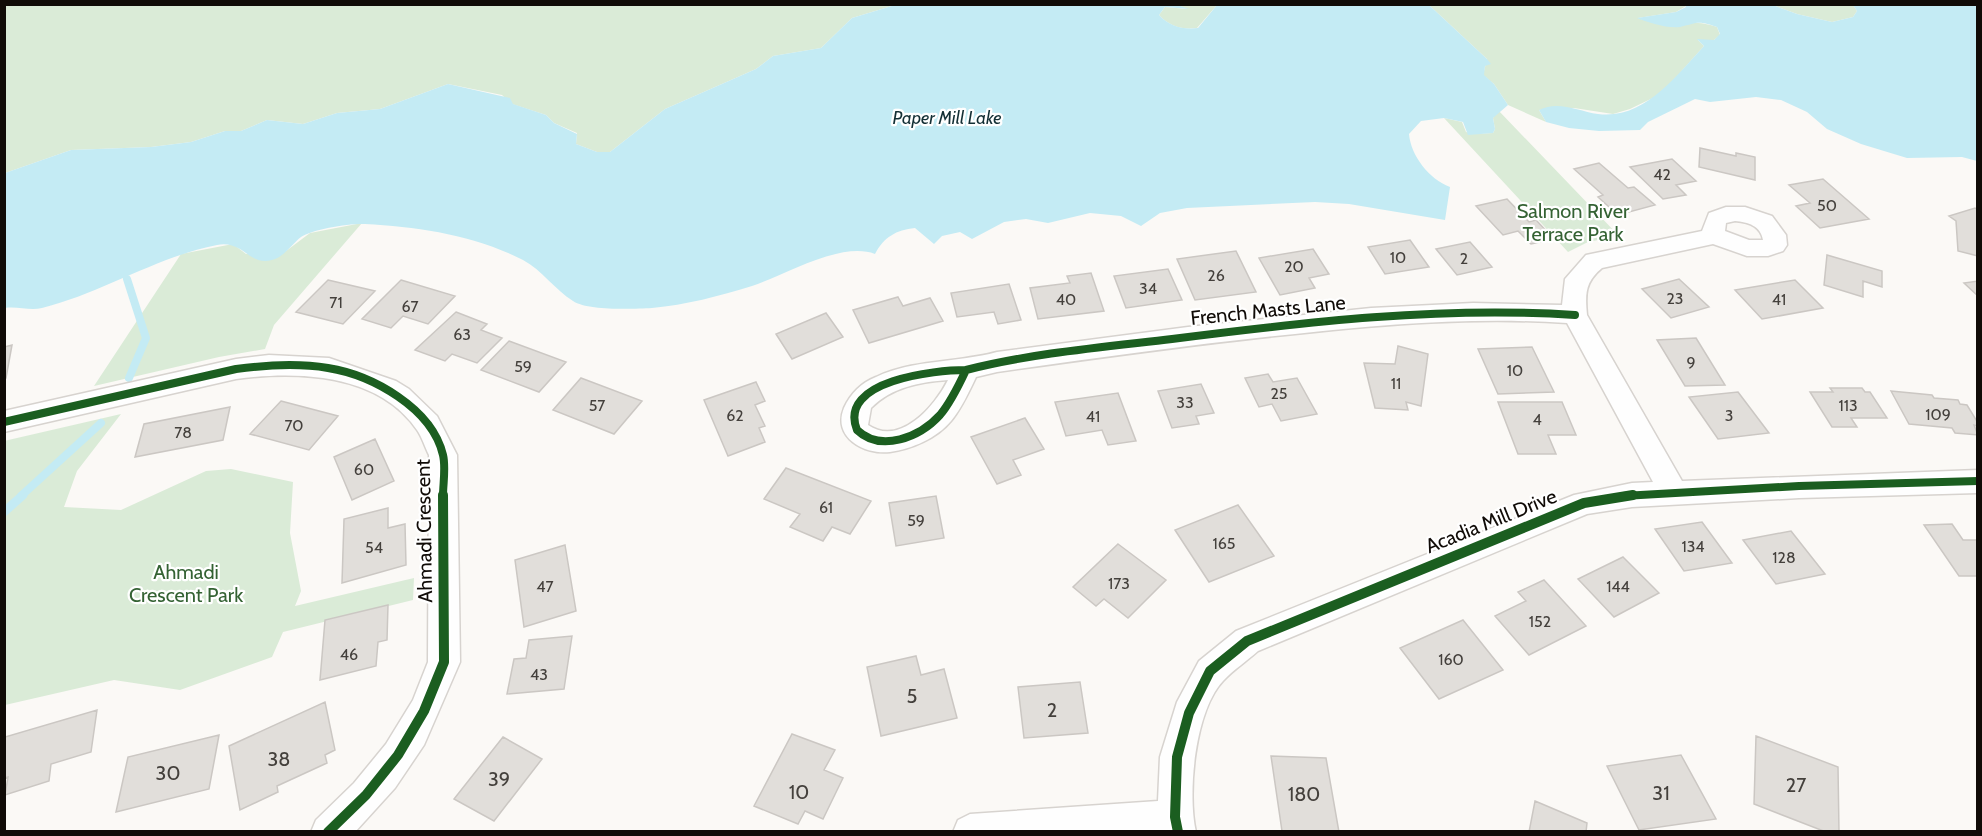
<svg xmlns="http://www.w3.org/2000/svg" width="1982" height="836" font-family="Cabin,sans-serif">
  <rect width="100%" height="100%" fill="#fbf9f6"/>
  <path fill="#daebd7" d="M5,5h890l-43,13 -31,30 -48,8 -17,13 -91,40 -55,43h-13l-21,-8 1,-11 -23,-10 -8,-8 -34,-11 -10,-9 -54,-11 -68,25 -43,4 -34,11 -36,-4 -26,11h-16l-34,11 -40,5 -80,3 -66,23z
    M1178,5h39l-20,23c-15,2 -28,-2 -38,-13l6,-8 22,2z
    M1429,5h256l1,1 -10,6 -38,6c27,10 53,-1 79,9l3,8 -6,5h-16l6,6 -43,48 -31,15 -17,5 -39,-6 -35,2 7,12 -38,-17 -14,-21 -11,-9 4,-16z
    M1773,5h80l4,6 -4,6 -21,5 -35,-8z
    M1498,110l121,126 -31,6 -20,10 -124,-134 18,4 4,10 7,2 20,-1 2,-4 -2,-11z
    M362,223l-88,102 -9,24 -46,8 -125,29 87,-132 52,-10 13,10 40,-3 24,-18z
    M121,414l-44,57 -13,36 57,3 85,-39 25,-2 62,13 -3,51 11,58 -6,15 119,-28 -1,22 -130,32 -11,25 -92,33 -66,-10 -109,25 -1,-264z"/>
  <path fill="#c4ebf4" d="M895,5h283l11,4 -24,-2 -6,8c10,11 24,15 39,13l19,-23h212l58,54 4,5 -6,2 -1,9 10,9 14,21 -15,13 2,11 -2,4 -25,2 -5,-13 -19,-4 -23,3 -12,13c2,22 20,45 41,53l-5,33 -96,-16 -34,-2 -128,6 -27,5 -19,13 -20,-10 -31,-3 -42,10 -22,-4 -22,3 -32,17 -12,-7 -18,4 -8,8 -19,-16c-19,2 -31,9 -40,26 -34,-13 -90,21 -123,32 -33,10 -66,19 -100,22 -19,1 -64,3 -79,-7 -18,-11 -31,-31 -50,-41 -49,-25 -104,-33 -158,-36 -14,-1 -53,5 -64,13 -9,7 -17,20 -29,23 -24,6 -28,-20 -55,-15 -61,12 -115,48 -175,63 -12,3 -25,-2 -37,0v-135l66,-23 80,-3 40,-5 34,-11h16l26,-11 36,4 34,-11 43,-4 68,-25 62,14 3,6 33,11 8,8 23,11 -1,10 21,8h13l55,-43 91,-40 17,-13 48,-8 31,-30z
    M1685,5h88l24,9 35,8 21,-5 4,-6 -4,-6h124v156l-15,-4 -55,1 -46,-14 -34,-15 -20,-17 -26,-12 -25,-3 -46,5 -15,-3 -47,23 -8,8 -41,1 -30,-3 -23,-6 -7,-12c19,-10 39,1 59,4 46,6 78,-38 106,-68l-7,-7 17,1 6,-6 -3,-7c-20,-7 -19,-4 -37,0 -12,2 -33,-5 -43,-9l39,-6 10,-5z"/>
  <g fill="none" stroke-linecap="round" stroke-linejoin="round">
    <path stroke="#c4ebf4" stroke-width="8" d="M127,279l19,59 -17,40
      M21,496l80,-73"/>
    <path stroke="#c4ebf4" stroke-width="9" d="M4,512l19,-17"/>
  </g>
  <path fill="#e1deda" stroke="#cbc7c3" stroke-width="1.5" d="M1700,148l36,8v-3l19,4v23l-56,-13z
    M1672,159l24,22 -20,4 10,10 -23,4 -33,-32z
    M1599,163l29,25 6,-1 21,18 -37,10 -20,-18 5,-2 -29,-26z
    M1823,179l46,40 -49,9 -24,-22 14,-3 -21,-18z
    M1507,199l22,23 7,-2 18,19 -23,5 -13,-13 -15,4 -27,-29z
    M1975,208l3,2v46l-20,-5 -2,-30 -7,-5z
    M1410,240l19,27 -44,7 -17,-27z
    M1470,242l22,25 -35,8 -21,-26z
    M1313,249l16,25 -20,4 6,10 -35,7 -21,-37z
    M1236,251l20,41 -61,8 -18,-41z
    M1827,255l55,16v16l-19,-6v16l-39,-12z
    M1168,269l14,31 -56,8 -12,-32z
    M1091,273l13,38 -66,8 -8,-31 40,-5 -3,-7z
    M1679,279l30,28 -38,11 -29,-29z
    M328,280l47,11 -32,33 -47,-12z
    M401,280l54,16 -27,28 -25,-8 -12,12 -29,-9z
    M1795,280l28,28 -61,11 -27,-29z
    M1978,281v15l-14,-13z
    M1009,284l12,36 -23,4 -4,-12 -37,5 -6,-24z
    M898,297l5,9 27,-8 13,23 -74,22 -16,-33z
    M456,312l31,12 -6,6 21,8 -25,25 -25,-9 -7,7 -30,-11z
    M826,313l17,24 -51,22 -16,-25z
    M1696,338l29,47 -40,1 -28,-46z
    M509,341l57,21 -27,30 -58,-22z
    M12,345l-6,33h-2v-31z
    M1398,346l30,8 -7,52 -15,-4 2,8 -33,-2 -11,-45 31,1z
    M1532,347l22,45 -56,2 -20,-45z
    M1268,374l5,8 24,-4 20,36 -36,7 -9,-17 -13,3 -14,-29z
    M581,378l61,23 -28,33 -61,-24z
    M756,382l9,19 -10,4 10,21 -6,2 6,14 -37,14 -24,-56z
    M1201,384l13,29 -18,3 3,8 -27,4 -14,-37z
    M1830,388h32l3,4h5l17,26h-36l6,9h-25l-22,-35h23z
    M1891,391l41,4 2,3 24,2 2,4 7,1 11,18v3l-4,-1 4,10 -23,-2 -3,-5 -43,-4z
    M1738,392l31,41 -51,6 -29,-42z
    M1118,393l18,48 -28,4 -6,-15 -36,6 -11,-34z
    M281,401l57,15 -29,34 -59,-16z
    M1498,402h64l14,33h-28l8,19h-38z
    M230,407l-7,33 -88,17 9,-33z
    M1025,418l19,31 -31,11 8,15 -24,9 -26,-47z
    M375,439l19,42 -42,19 -18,-43z
    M786,468l85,33 -21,33 -18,-7 -9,14 -33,-14 10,-13 -36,-15z
    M936,496l8,42 -48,8 -7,-43z
    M1238,505l36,51 -65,26 -34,-52z
    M388,508v20l17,-4 1,41 -64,18 2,-64z
    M1702,522l30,41 -48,8 -29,-42z
    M1952,524l11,16h15v36h-19l-35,-51z
    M1791,531l34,43 -49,10 -33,-44z
    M1118,544l48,36 -38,38 -24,-19 -8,7 -23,-19z
    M565,545l11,66 -52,16 -9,-67z
    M1623,557l36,36 -45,24 -36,-38z
    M1544,580l42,46 -57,29 -34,-39 31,-15 -8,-9z
    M388,605l-1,35 -9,2 -2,24 -56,14 5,-60z
    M1463,620l40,50 -64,29 -39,-51z
    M572,636l-8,53 -57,5 7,-35 12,-1 3,-18z
    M916,656l5,19 23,-6 13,49 -76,18 -14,-69z
    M1080,682l8,51 -64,5 -6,-51z
    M325,702l10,48 -10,5 2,8 -50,23 1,6 -38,18 -11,-64z
    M97,710l-6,42 -40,12 -2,17 -44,14 3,-18 -4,1 1,-41z
    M792,734l43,16 -11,20 19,8 -20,41 -18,-8 -7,13 -44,-18z
    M219,735l-10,54 -93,23 12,-55z
    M1756,736l82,31 1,65h-13l-72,-28z
    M503,737l39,22 -48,62 -40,-22z
    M1681,755l35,64 -77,11 -32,-64z
    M1271,756l55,2 13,74 -57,-1z
    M1535,801l52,22 -1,9h-57z"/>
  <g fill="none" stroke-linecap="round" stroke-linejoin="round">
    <defs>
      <path id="minor" d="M1726,207h19l27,9 14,19 1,10 -4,6 -15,5h-21l-34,-12 -111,24c-17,14 -17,26 -15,47l95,166 296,-11v23l-179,5 -167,9 -45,7 -329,137c-11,10 -25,19 -35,30 -28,30 -36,112 -27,151h-243l5,-12 12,-6 188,-13 2,-44 17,-55 22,-41 37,-30 338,-136 58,-12 21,-1 -86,-159c-91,-6 -181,1 -272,11 -100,10 -199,24 -298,38l-21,5c-7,15 -15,32 -25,44 -14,17 -39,28 -61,31 -26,3 -58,-15 -46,-44 7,-15 17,-25 32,-31 38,-18 81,-14 121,-25l191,-25 183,-19 102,-5 89,2 3,-26 21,-24 116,-24 7,-18zM1735,221c13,1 26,5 28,19h-14l-24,-9 1,-8zM948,380c-13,26 -48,67 -80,45l3,-17c21,-21 49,-26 77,-28z
        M269,355l60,3 67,23 13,8 28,27 20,39 3,207 -36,83 -29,43 -40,44h-44l5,-12 38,-37 32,-39 27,-44 15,-38 1,-207c-4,-8 -7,-18 -12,-25 -39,-57 -120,-59 -181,-51l-232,53v-21l232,-52z"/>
    </defs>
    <use href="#minor" stroke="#d7d3cf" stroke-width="3"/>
    <use href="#minor" fill="#fefefe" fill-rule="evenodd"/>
    <defs>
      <path id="cycleway-far1" d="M966,370c-7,15 -15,32 -26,45 -20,22 -59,38 -83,15 -20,-50 79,-60 109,-60z
        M966,370c67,-17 138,-23 206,-31 134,-17 268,-33 403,-24
        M4,422l232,-53c30,-4 62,-6 92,-1 44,7 104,40 115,87 3,12 0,29 0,41
        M1623,496l176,-10 179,-5"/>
      <path id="cycleway" d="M328,832l38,-37 32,-40 26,-44 20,-49 -1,-167
        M1178,832l-3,-15 2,-60 12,-44 21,-42 37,-30 337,-138 49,-8"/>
    </defs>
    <use href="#cycleway-far1" stroke="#fff" stroke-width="12"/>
    <use href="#cycleway" stroke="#fff" stroke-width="14"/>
    <use href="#cycleway-far1" stroke="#1b5e20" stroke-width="8"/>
    <use href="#cycleway" stroke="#1b5e20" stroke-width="10"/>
  </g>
  <g text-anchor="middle" stroke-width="4.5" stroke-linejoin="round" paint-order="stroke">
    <g font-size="16" fill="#44403c">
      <text x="1662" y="180">42</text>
      <text x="1827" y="211">50</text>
      <text x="1398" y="263">10</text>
      <text x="1464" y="264">2</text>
      <text x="1294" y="272">20</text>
      <text x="1216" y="281">26</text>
      <text x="1148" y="294">34</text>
      <text x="1675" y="304">23</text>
      <text x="1066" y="305">40</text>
      <text x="1779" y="305">41</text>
      <text x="336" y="308">71</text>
      <text x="410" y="312">67</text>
      <text x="462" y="340">63</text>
      <text x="1691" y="368">9</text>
      <text x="523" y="372">59</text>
      <text x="1515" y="376">10</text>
      <text x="1396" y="389">11</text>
      <text x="1279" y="399">25</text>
      <text x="1185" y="408">33</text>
      <text x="597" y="411">57</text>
      <text x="1848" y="411">113</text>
      <text x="1938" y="420">109</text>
      <text x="735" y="421">62</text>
      <text x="1729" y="421">3</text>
      <text x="1093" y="422">41</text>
      <text x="1537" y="425">4</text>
      <text x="294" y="431">70</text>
      <text x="183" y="438">78</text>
      <text x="364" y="475">60</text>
      <text x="826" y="513">61</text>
      <text x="916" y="526">59</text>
      <text x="1224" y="549">165</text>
      <text x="1693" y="552">134</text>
      <text x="374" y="553">54</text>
      <text x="1784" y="563">128</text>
      <text x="1119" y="589">173</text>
      <text x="545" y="592">47</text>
      <text x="1618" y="592">144</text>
      <text x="1540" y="627">152</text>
      <text x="349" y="660">46</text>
      <text x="1451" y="665">160</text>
      <text x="539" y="680">43</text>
    </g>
    <g font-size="18" font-style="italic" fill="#132f35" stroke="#fff">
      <text x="947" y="124">Paper Mill Lake</text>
    </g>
    <g font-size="20" fill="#346233" stroke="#fff">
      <text x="1573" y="218">Salmon River<tspan x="1573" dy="23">Terrace Park</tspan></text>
      <text x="186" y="579">Ahmadi<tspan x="186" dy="23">Crescent Park</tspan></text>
    </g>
    <g font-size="20" fill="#100b07" stroke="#fff">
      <text transform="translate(1268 310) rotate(-6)" y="7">French Masts Lane</text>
      <text transform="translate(1491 521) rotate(-22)" y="7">Acadia Mill Drive</text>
      <text transform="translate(424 531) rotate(-91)" y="7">Ahmadi Crescent</text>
    </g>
    <g font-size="20" fill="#44403c">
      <text x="912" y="703">5</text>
      <text x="1052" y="717">2</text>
      <text x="279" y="766">38</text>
      <text x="168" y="780">30</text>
      <text x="499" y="786">39</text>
      <text x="1796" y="792">27</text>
      <text x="799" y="799">10</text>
      <text x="1661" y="800">31</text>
      <text x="1304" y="801">180</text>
    </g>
  </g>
  <rect width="1982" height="836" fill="none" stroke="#100b07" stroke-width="12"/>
</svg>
